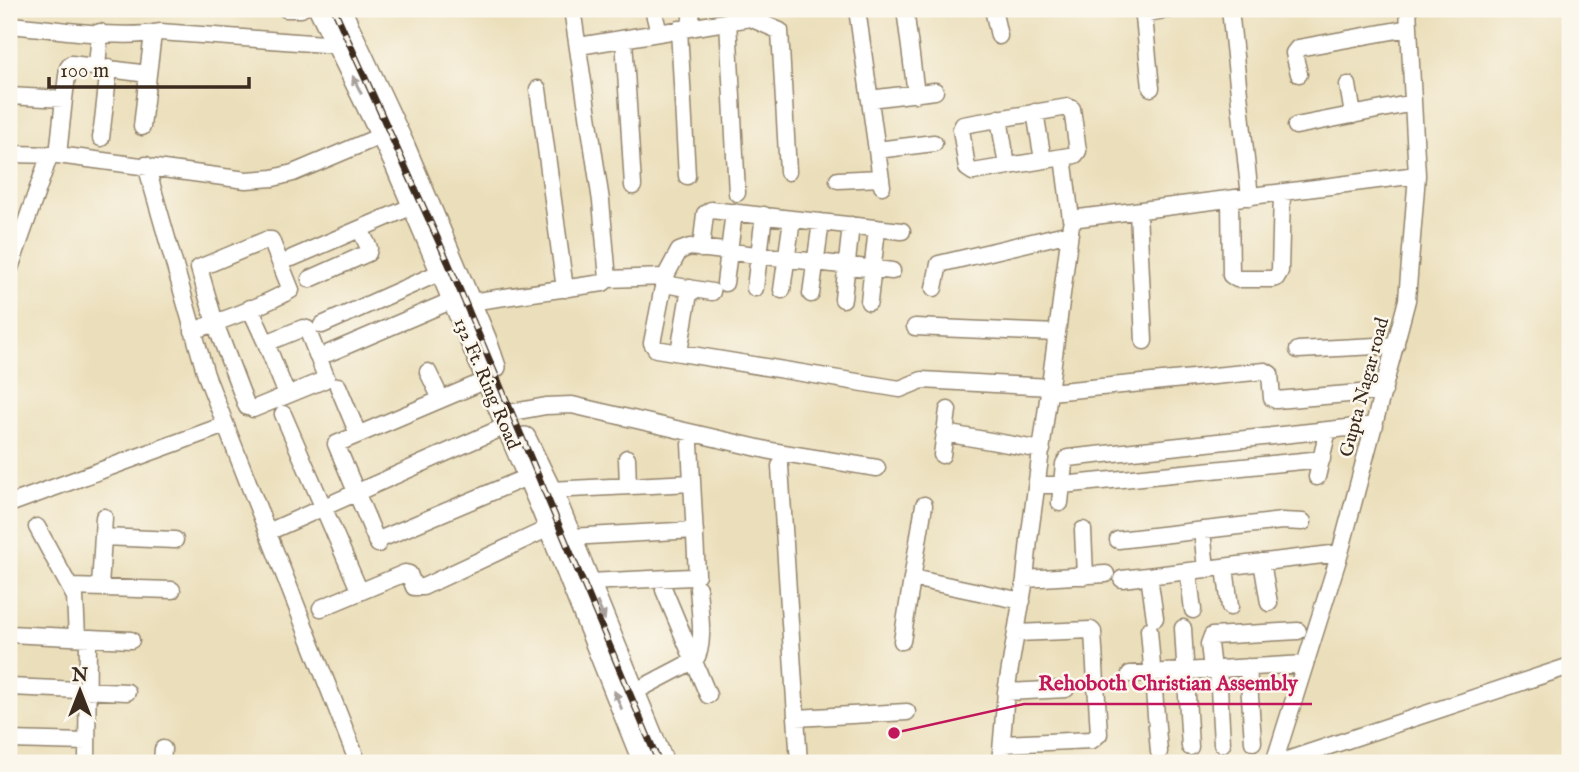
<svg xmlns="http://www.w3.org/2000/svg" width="1579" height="772" font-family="'IM FELL English',serif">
  <rect width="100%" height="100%" fill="#fbf7ec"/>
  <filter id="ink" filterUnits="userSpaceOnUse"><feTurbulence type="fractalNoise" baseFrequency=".0143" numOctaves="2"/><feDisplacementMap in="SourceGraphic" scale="14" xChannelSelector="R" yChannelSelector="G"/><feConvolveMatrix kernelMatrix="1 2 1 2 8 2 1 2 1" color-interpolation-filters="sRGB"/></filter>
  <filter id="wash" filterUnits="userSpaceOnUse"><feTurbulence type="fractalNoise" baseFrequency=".00686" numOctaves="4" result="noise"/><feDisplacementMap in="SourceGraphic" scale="28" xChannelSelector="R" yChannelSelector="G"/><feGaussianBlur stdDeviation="1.57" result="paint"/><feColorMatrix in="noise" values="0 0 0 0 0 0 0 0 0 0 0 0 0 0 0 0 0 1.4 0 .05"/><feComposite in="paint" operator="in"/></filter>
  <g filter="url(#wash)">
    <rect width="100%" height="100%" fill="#ebdfbb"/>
  </g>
  <g filter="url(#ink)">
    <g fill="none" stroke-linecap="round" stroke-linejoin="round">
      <defs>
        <path id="minor" d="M286,9h15
          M653,9l6,24
          M857,9l25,177
          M905,9l11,85
          M993,9l6,27
          M1230,9l20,188
          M750,18l30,13 8,141
          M728,21l9,172
          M9,25c44,3 109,15 151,7l178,13
          M690,27l2,-18
          M679,29l8,147
          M624,39l9,147
          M579,46l171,-28 7,-9
          M97,67l3,-35
          M148,74l5,-40
          M1299,74l-5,-21 4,-5 111,-20
          M1348,85l5,30
          M1151,88l-7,-71 3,-4 24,-4
          M538,89l27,200
          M9,96l55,3 -6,56
          M64,99l4,-31 3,-4 77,10 -6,53
          M870,99l65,-8
          M1068,107l4,2 6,42 -3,4 -102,17 -6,-4 -6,-39 2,-4z
          M1035,112l8,48
          M999,118l8,48
          M1296,126l117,-23
          M101,138l8,-70
          M877,150l57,-7
          M9,154l49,1 188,25 27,-2 20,-5 97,-41
          M1063,157l8,62 346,-44
          M146,165l60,210 152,388
          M838,180l43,-2
          M1230,200l1,75 6,4h35l4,-1 4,-7 2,-78
          M1138,211l6,130
          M701,249l4,-35 6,-4 191,21
          M292,258l121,-52
          M10,268l40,-114
          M665,277l-13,66 4,6 244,40 22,-9 129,7
          M310,279l58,-26 1,-5 -9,-19
          M608,279l57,-2 14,-26 11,-4 202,24
          M725,283l9,-71
          M664,284l48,8
          M755,288l9,-73
          M934,288l5,-24 131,-31
          M782,290l10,-71
          M811,294l10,-72
          M843,299l8,-74
          M470,302l133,-19 5,-4 -7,-78 -29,-192
          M869,302l8,-74
          M250,308l16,35 37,-15 4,1 19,48 -2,3 -71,29
          M322,325l119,-53
          M915,327l142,6 -28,207 -4,39 -19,113 -6,71
          M193,331c33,-12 67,-24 98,-41l-20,-50h-5l-67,28 16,55 32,84
          M1057,333l14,-109
          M266,343l21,52
          M1298,350l98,-5
          M679,352l11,-64
          M329,353l124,-53
          M428,372l13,27
          M338,386l20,48
          M1050,392l215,-21 5,3 2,24 4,2 108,-9
          M513,412l33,-6 26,-1 199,46 106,17
          M283,414l77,178
          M944,433l98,17
          M942,455l6,-45
          M627,458l1,28
          M780,466l19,297
          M1317,477l11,-47
          M1037,485h25l260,-26
          M550,490l142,-7
          M1060,503l4,-39 4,-6 307,-33
          M9,504l216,-79
          M37,527l38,70 2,40
          M1083,530l2,46
          M1202,530l4,39
          M268,532l238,-106
          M103,537l72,3
          M570,537l125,-7
          M1118,540l164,-19 21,1
          M376,541l151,-64
          M378,544l-42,-100 151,-64
          M1262,562l7,41
          M1225,567l5,40
          M1188,571l5,39
          M1149,576l6,42
          M912,578l110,23
          M1025,579l81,-5
          M1122,579l218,-26
          M589,582l102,-5 6,-3 -7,-130
          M71,587l101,3
          M100,588l4,-71
          M664,590l44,105
          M321,608l84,-35 4,1 5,13h9l126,-59
          M1183,628l7,119
          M1149,630l10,122
          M9,634l122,6
          M902,641l22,-136
          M1248,667l5,75
          M1212,669l-3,-25 3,-8 86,-5
          M1218,669l4,75
          M1130,674l175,-10
          M9,687l118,5
          M634,692l61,-32c11,-15 4,-53 3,-72
          M1006,692l60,-3
          M796,718l111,-6
          M9,740l78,2
          M1002,744l90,-4 7,-6 -6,-102 -2,-2 -75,3
          M87,763l1,-125
          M162,763l1,-14
          M1274,763l66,-210 67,-253 10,-125 -9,-166
          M1278,763l292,-97"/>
        <path id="major" d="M320,9l76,156 147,346 101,252
          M340,9l64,137 81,192 10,29
          M525,438l32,66 106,259"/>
      </defs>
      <use href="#minor" stroke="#93846c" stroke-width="19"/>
      <use href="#major" stroke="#93846c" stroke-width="24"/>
      <use href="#minor" stroke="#fff" stroke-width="16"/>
      <use href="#major" stroke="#fff" stroke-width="21"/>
      <defs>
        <path id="rail" d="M334,9l114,253 211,501"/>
      </defs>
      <use href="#rail" stroke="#3b2a1e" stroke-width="7"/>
      <use href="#rail" stroke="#fbf7ec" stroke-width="4.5" stroke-dasharray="13" stroke-linecap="butt"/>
    </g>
    <defs><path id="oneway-solid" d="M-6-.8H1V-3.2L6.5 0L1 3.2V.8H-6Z" transform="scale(1.75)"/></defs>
    <g fill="#a79f9a">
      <use href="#oneway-solid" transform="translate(357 85) rotate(-116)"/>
      <use href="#oneway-solid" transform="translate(601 611) rotate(67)"/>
      <use href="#oneway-solid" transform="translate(618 700) rotate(-112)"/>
    </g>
  </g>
  <g text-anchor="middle" stroke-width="5" stroke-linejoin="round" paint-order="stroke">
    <g font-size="19" fill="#3b2a1e" stroke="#fbf7ec">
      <text transform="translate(488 383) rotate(67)" y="7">132 Ft. Ring Road</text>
      <text transform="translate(1363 387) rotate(-75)" y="7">Gupta Nagar road</text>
    </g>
  </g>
  <path fill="none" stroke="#c2185b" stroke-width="2.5" d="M894 733L1024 704H1312"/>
  <circle fill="#c2185b" stroke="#fbf7ec" stroke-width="2.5" cx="894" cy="733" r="7"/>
  <g font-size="21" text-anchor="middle" font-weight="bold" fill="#c2185b" stroke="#fbf7ec" stroke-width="5" stroke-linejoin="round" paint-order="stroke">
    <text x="1168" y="690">Rehoboth Christian Assembly</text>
  </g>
  <rect width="1579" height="772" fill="none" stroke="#fbf7ec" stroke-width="35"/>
  <g transform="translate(80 691)" stroke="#fbf7ec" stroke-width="5" paint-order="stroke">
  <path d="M0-5L12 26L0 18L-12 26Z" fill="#3b2a1e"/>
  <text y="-10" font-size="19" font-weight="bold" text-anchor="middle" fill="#3b2a1e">N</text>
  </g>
  <path d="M49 77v10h200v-10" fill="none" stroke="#3b2a1e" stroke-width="3.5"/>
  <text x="60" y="77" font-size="21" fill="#3b2a1e" stroke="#fbf7ec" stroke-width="5" paint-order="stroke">100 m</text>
</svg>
